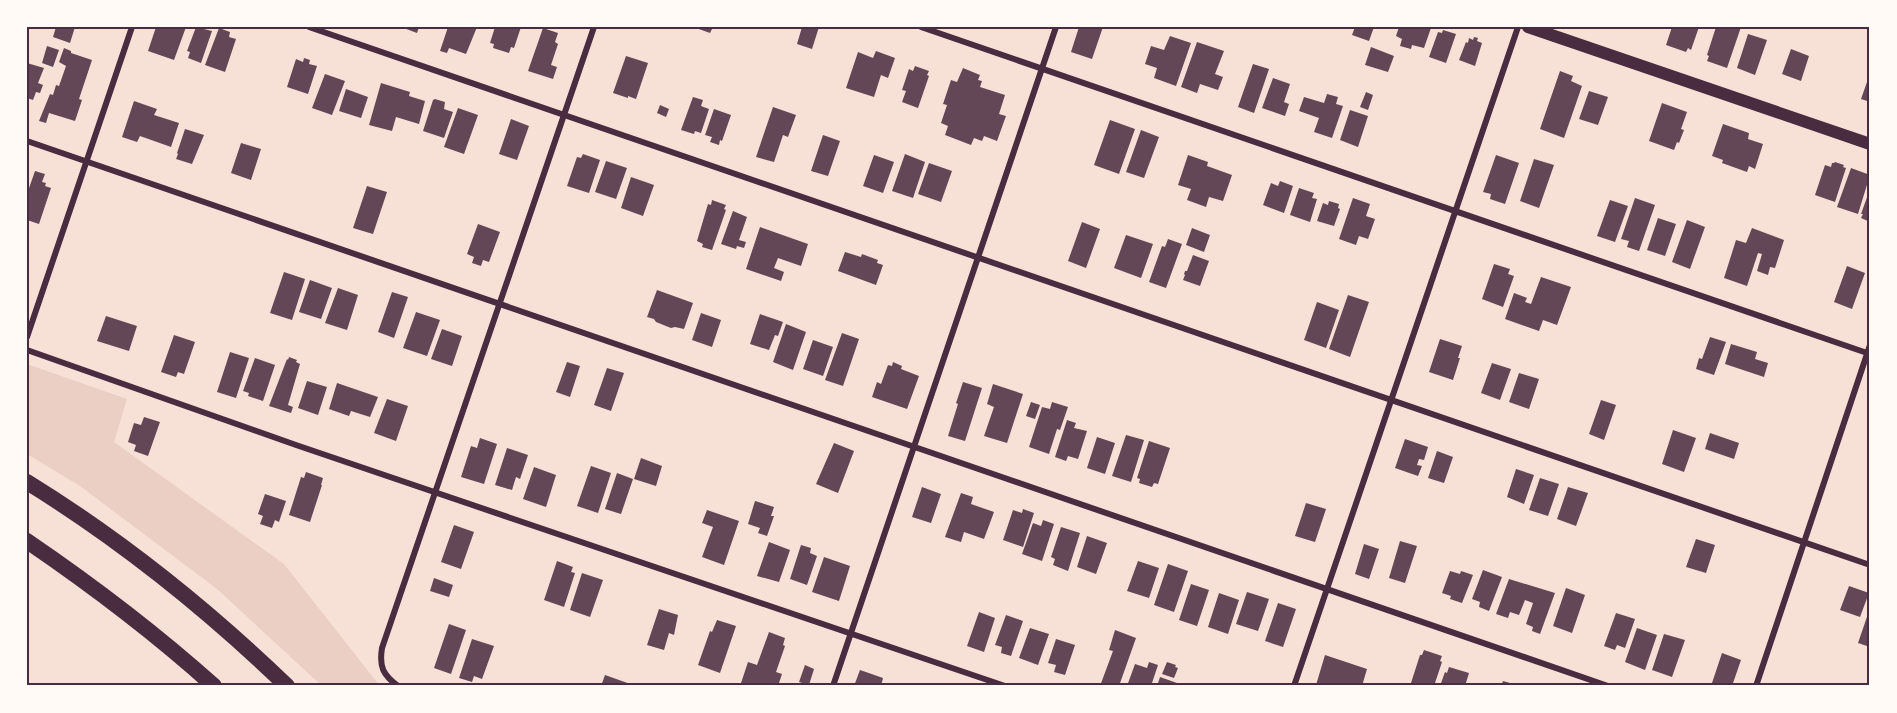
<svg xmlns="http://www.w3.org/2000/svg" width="1897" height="713" font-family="'PT Sans Narrow',sans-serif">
  <rect width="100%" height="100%" fill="#f7e1d7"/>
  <path fill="#ebcfc5" d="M27,364l100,35 -13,43 170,122 96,122h-58l-105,-97 -137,-103 -53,-32z"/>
  <path fill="#644757" d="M56,27h19l-5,16 -17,-6z
    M156,27h30l-12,33 -26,-9z
    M196,27l16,4 -11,32 -13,-5 2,-6 -3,-1z
    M401,27h18l-2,6z
    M448,27h29l-11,27 -17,-6 -2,5 -7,-2z
    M495,27h26l-7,21 -3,-1 -2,6 -16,-5 1,-4 -4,-1z
    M693,27h20l-3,6z
    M802,27h17l-7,22 -15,-5z
    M1079,27h24l-11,32 -21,-7z
    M1355,27h19l-5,14 -17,-6z
    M1399,27l32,1 -7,20 -12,-3 -1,4 -11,-3 2,-7 -6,-3z
    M1672,27h27l-8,23 -3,-2 -2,4 -20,-7z
    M1716,27h25l-14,41 -20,-7 2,-5 -2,-1z
    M219,28l11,4 -1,5 7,2 -11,33 -20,-7z
    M543,28l15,5 -3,9 3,2 -7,21 6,2 -4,12 -25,-8z
    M1443,30l13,4 -10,29 -17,-6 9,-25 4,1z
    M1748,34l19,6 -12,35 -18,-7z
    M1170,36l21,7 -15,43 -22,-8 3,-10 -12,-4 6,-18 13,4z
    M1474,37l4,1 -1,3 5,2 -7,23 -16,-6 7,-18 2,1 1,-5 4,2z
    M1197,42l27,9 -9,23 8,3 -5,13 -18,-6 -3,9 -16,-6z
    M47,46l12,4 -6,17 -11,-4z
    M1371,47l23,9 -6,16 -23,-7z
    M64,48l7,3v2l21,7 -13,39 3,1 -7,21 -26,-8 -3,10 -7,-2 11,-27 3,1 3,-10 3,1 7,-20 -7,-4z
    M1791,49l18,7 -8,25 -19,-7z
    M876,51l19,7 -7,20 -7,-3 -7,22 -28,-9 12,-36 15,6z
    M626,56l22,7 -12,36 -8,-3v2l-15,-5z
    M304,58l6,2 -1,4 8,2 -9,28 -21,-7 9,-28 7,3z
    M27,63l17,5 -6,15 5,2 -3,8 -4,-1 -3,8 -6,-2z
    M1253,64l16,5 -15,44 -16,-6z
    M915,66l14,5 -2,4 2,1 -11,32 -16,-6 4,-11 -4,-1 7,-21 4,2z
    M963,68l17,7 -2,5 4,1 -2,6 25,8 -6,19 7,2 -9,25 -13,-5 -2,5 -8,-3 -3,7 -26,-10 3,-9 -7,-3 6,-18 -4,-1 8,-24 6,2z
    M1560,71l13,5 -2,5 11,5 -18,52 -24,-9z
    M325,74l20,7 -13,34 -20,-7z
    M1273,78l17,6 -6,18 5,2 -4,12 -23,-8z
    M1867,82l3,1v19l-9,-3z
    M381,83l29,9 -1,4 16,5 -6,23 -23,-7 -4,14 -23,-6z
    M346,89l22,8 -7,21 -22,-7z
    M1589,91l19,6 -10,28 -19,-6z
    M1366,92l7,3 -5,15 -8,-3z
    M1327,94l11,3 -2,7 7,2 -11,32 -18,-6 5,-14 -20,-7 5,-14 20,6z
    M693,97l10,3 -2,6 8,3 -8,24 -6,-2 -1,3 -13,-4z
    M435,99l10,3 -1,7 9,3 -9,26 -21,-7 10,-31z
    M134,101l23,8 -3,6 25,8 -8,24 -31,-11 -3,6 -15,-5z
    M1662,103l25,9 -6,17 3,1 -5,13 -2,-1 -3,8 -25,-9z
    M660,105l9,4 -3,8 -9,-4z
    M773,107l23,8 -8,22 -5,-2 -9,27 -18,-5z
    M458,108l20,7 -14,39 -20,-7z
    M714,109l17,6 -9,26 -2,-1 -1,5 -9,-3 2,-5 -7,-2z
    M1350,110l18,6 -10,31 -18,-7z
    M511,119l18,7 -12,34 -18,-6z
    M1110,120l25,9 -16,45 -25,-9z
    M1723,124l26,9 -1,6 15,5 -8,25 -6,-3 -2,6 -25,-9 1,-3 -11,-4z
    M185,129l19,6 -12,29 -16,-5 2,-5 -1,-1z
    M1141,130l18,7 -15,41 -18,-6z
    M823,135l17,6 -12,35 -17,-5z
    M241,143l20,6 -10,31 -20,-7z
    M583,154l17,6 -11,33 -22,-7 10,-29 4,1z
    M905,154l20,8 -12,36 -21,-7z
    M874,155l20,7 -11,31 -20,-7z
    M1188,155l20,7 -1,4 25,9 -9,26 -14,-4 -3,10 -19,-7 4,-11 -13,-4z
    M1496,155l23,8 -14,41 -15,-5 1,-5 -8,-2z
    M1534,159l20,6 -15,43 -19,-7z
    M606,161l21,7 -11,31 -21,-7z
    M1835,162l9,3 -1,2 3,1 -11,34 -20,-7 10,-30 6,2 1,-4h2z
    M929,163l23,8 -11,31 -23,-8z
    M1851,168l19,7 -12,39 -21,-7z
    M35,171l10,3 -3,8 4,1 -1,3 6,2 -12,36 -12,-4v-26z
    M631,177l23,8 -11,31 -22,-8z
    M1280,181l13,5 -9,27 -21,-8 8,-22 7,3z
    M367,186l20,6 -14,42 -20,-6z
    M1299,188l15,5 -2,5 5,1 -7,23 -20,-7z
    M1870,189v33l-9,-4 2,-4h-2z
    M1353,198l17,6 -4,12 9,3 -7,20 -9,-3 -3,9 -17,-6z
    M1635,198l20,7 -16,46 -12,-4 2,-6 -8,-2z
    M712,200l14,5 -2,4 2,1 -14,40 -10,-3 1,-3 -6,-3 11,-37 3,1z
    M1610,200l18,6 -13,36 -18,-6z
    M1329,201l10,3 -1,4 2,1 -6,17 -17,-5 6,-18 5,2z
    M733,211l14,6 -8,23 7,2 -2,6 -7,-2 -1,3 -15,-5z
    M1658,218l18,6 -11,32 -18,-6z
    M1687,220l18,7 -15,42 -18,-7z
    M1082,222l18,7 -14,39 -18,-7z
    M478,224l22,8 -11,30 -6,-2 -2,6 -9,-3 2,-6 -7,-3z
    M760,227l48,17 -7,22 -23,-8 -4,10 10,4 -3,9 -35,-12z
    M1192,228l18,7 -6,17 -18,-7z
    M1752,228l32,12 -9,28 -5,-1 -2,8 -11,-4 5,-17 -4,-1 -11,33 -23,-8 12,-38 10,3z
    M1126,235l27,9 -12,34 -27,-10z
    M1168,239l14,5 -16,44 -17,-6 13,-36 3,1z
    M845,252l16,5 1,-3 16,6 -1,3 6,2 -7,20 -38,-14z
    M1193,255l16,6 -9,25 -17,-6 2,-5 -1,-1 1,-3h2z
    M1494,264l16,5 -2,5 6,2 -11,31 -21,-8z
    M1847,266l18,7 -13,36 -18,-7z
    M284,272l21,7 -13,41 -22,-7z
    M1541,277l30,10 -14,38 -14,-5 -4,11 -34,-12 9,-26 13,5 -2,4 6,2z
    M310,280l22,8 -11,31 -22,-7z
    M338,288l20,7 -11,35 -22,-7z
    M657,290l36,13 -9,26 -9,-2 -4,1 -15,-6 -2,-3 -7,-2z
    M392,292l16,5 -14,41 -16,-6z
    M1348,295l21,7 -19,55 -21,-8z
    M1317,302l22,8 -13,38 -22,-8z
    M416,312l24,8 -13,36 -24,-8z
    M701,313l20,7 -9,27 -20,-7z
    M760,314l23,8 -5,14 -3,-1 -6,15 -19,-6z
    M106,316l31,10 -8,25 -32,-10z
    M786,324l20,8 -13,38 -20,-8z
    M442,329l20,7 -10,30 -21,-7z
    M842,333l17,6 -16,47 -18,-6z
    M174,335l21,7 -11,32 -6,-2 -2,5 -15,-5z
    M1710,337l16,5 -12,33 -18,-6 3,-11 3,1z
    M1440,339l22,7 -4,12h2l-7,22 -24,-8z
    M813,340l20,7 -10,29 -20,-7z
    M1731,344l26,8 -2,7 13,4 -4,14 -39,-13z
    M230,352l19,6 -13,40 -19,-6z
    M289,357l8,3 -1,2 4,2 -12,41 5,2 -2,6 -22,-7 18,-47 1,1z
    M255,358l20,7 -12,36 -15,-5 1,-3 -6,-2z
    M567,362l13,4 -10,31 -14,-5z
    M893,362l9,4 -1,3 18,7 -12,33 -35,-12 5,-15 4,2 7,-19 4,1z
    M1492,363l19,6 -11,31 -19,-7z
    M607,368l17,5 -13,38 -17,-6z
    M1519,373l20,6 -10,30 -20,-7z
    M307,381l20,6 -9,28 -20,-7z
    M963,382l19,6 -17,53 -17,-5 10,-32 -2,-1z
    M337,383l41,14 -8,20 -19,-6 -2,5 -20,-7z
    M993,384l30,10 -16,49 -23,-7 10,-29 -7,-3z
    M387,399l21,7 -12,35 -22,-8z
    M1601,400l15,5 -12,35 -15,-6z
    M1031,402l9,3 -5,14 -9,-3z
    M1052,402l16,5 -8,23 -3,-1 -8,25 -20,-7 13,-40 8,2z
    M144,417l16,5 -12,34 -14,-5 2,-6 -8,-3 6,-19 7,2z
    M1067,420l9,3 -2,5 13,3 -9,28 -10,-3 -2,5 -11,-4z
    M1673,430l23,8 -12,34 -22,-8z
    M1710,433l29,10 -5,16 -29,-10z
    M1126,435l18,5 -13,42 -19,-6z
    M1097,437l18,6 -10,31 -18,-6z
    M480,438l17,6 -13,40 -23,-7 10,-31 6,2z
    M1405,439l23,8 -4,13 -5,-1 -2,6 5,1 -4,10 -23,-8z
    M1149,441l21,7 -12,36 -4,-1 -2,4 -13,-4 1,-4 -3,-1z
    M834,443l20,8 -16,42 -22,-9z
    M507,448l21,7 -8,24 -4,-2 -4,13 -17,-5z
    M1437,451l16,6 -9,26 -16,-5z
    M641,458l21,8 -6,20 -22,-7z
    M591,466l20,7 -13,40 -21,-7z
    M534,467l22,8 -10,32 -23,-8z
    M1516,469l18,6 -10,29 -17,-7z
    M306,472l17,6 -2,7h1l-12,37 -21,-7 12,-38 3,1z
    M617,473l16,6 -12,35 -16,-5z
    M1540,478l19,6 -11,32 -19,-6z
    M922,487l19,7 -10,29 -19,-6z
    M1568,487l20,6 -12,33 -19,-7z
    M961,493l12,4 -2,7 23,8 -10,27 -20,-7 -3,10 -16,-5z
    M265,494l21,7 -7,21 -4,-2 -3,8 -12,-4 3,-8 -5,-2z
    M755,501l19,6 -3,9h3l-7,20 -9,-3 2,-5 -12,-4z
    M1306,503l20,6 -11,33 -20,-6z
    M1023,509l11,4 -11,34 -20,-7 10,-30 9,3z
    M707,510l32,11 -15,44 -22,-8 11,-30 -11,-4z
    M1043,520l11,4 -12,37 -20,-7 11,-31 8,3z
    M454,525l20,7 -13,37 -20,-7z
    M1061,527l19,6 -12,38 -15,-6 2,-6 -4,-2z
    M1087,536l20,7 -11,31 -19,-7z
    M1696,539l19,6 -9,28 -20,-6z
    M1400,541l17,5 -12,37 -16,-5z
    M769,542l21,8 -11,32 -22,-6z
    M1364,544l15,5 -10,30 -14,-5z
    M801,545l10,3 -1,5 7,3 -10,29 -17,-6z
    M824,557l26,9 -11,35 -27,-9z
    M557,561l16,6 -2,5 4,1 -11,34 -20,-7z
    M1138,561l21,7 -10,30 -22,-7z
    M1168,564l20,7 -14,41 -20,-7z
    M1483,570l19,7 -13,34 -10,-4 1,-5 -8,-3z
    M1450,571l10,3 1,-3 12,4 -11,28 -12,-4 1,-3 -9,-3z
    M582,573l21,7 -13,37 -20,-7z
    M434,578l19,7 -4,12 -19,-6z
    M1509,579l46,14 -15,41 -8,-3 1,-4 -7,-3 7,-21 -8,-3 -6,15 -9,-3 -2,6 -12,-4z
    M1191,584l18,6 -12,36 -18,-6z
    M1849,586l20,7 -9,24 -20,-7z
    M1566,588l19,7 -13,38 -19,-7z
    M1247,592l22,7 -11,32 -22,-7z
    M1219,593l20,7 -11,34 -20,-7z
    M1278,603l18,6 -13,38 -18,-6z
    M1870,608v39l-12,-4z
    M659,609l19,6 -4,20 -5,-2 -5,17 -17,-5z
    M979,612l16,6 -11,34 -17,-6z
    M1616,613l19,6 -10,29 -8,-3 -2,5 -11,-4z
    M1006,615l17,6 -12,35 -10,-3 1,-6 -7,-2z
    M717,620l19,6 -16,47 -22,-8 12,-34 2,1z
    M449,624l17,6 -15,44 -17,-6z
    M1030,628l19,6 -11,31 -19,-7z
    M1637,628l20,7 -12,35 -20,-8z
    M1115,630l21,8 -17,48h-19l13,-35 -4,-1z
    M769,632l16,6 -2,7 2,1 -9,26 6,2 -4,12h-28l-9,-3 7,-21 9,3z
    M1664,634l21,6 -13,37 -20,-7z
    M472,639l22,7 -12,33 -8,-3 -2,6 -13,-4z
    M1056,639l19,6 -10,30 -11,-3 2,-7 -8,-2z
    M1424,650l18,6 -2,5 2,1 -8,24h-24l10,-31h2z
    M1722,653l19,7 -9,26h-21z
    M1325,655l42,14 -5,17 -46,-1z
    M1149,662l9,3 -7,21h-24l8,-22 12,4z
    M1167,662l9,3 -1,2 3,1 -4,10 -12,-4z
    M805,665l9,4 -5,16 -10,-3z
    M1449,667l20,6 -4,13h-25l5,-14 2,1z
    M860,670l23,8 -2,8h-27z
    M605,675l31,11h-35z
    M1160,677l17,6 -1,3h-19z
    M1503,681l14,4v1h-16z"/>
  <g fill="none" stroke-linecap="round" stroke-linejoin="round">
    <path stroke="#4a2c40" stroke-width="6" d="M309,27l1561,538
      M921,27l949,327
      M27,141l1581,545
      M27,337l105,-310
      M27,350l269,95 709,241
      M398,686c-15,-11 -19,-19 -16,-38l212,-621
      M833,686l223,-659
      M1294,686l224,-659
      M1756,686l114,-341"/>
    <path stroke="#4a2c40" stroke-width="12" d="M1528,27l342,117"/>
    <path stroke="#4a2c40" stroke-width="16" d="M27,482c94,58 180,127 260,204
      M27,541c66,45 128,92 187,145"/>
  </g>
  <rect width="1897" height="713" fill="none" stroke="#fffaf5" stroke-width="57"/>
  <rect x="28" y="28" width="1840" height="656" fill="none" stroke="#4a2c40" stroke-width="2"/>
</svg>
